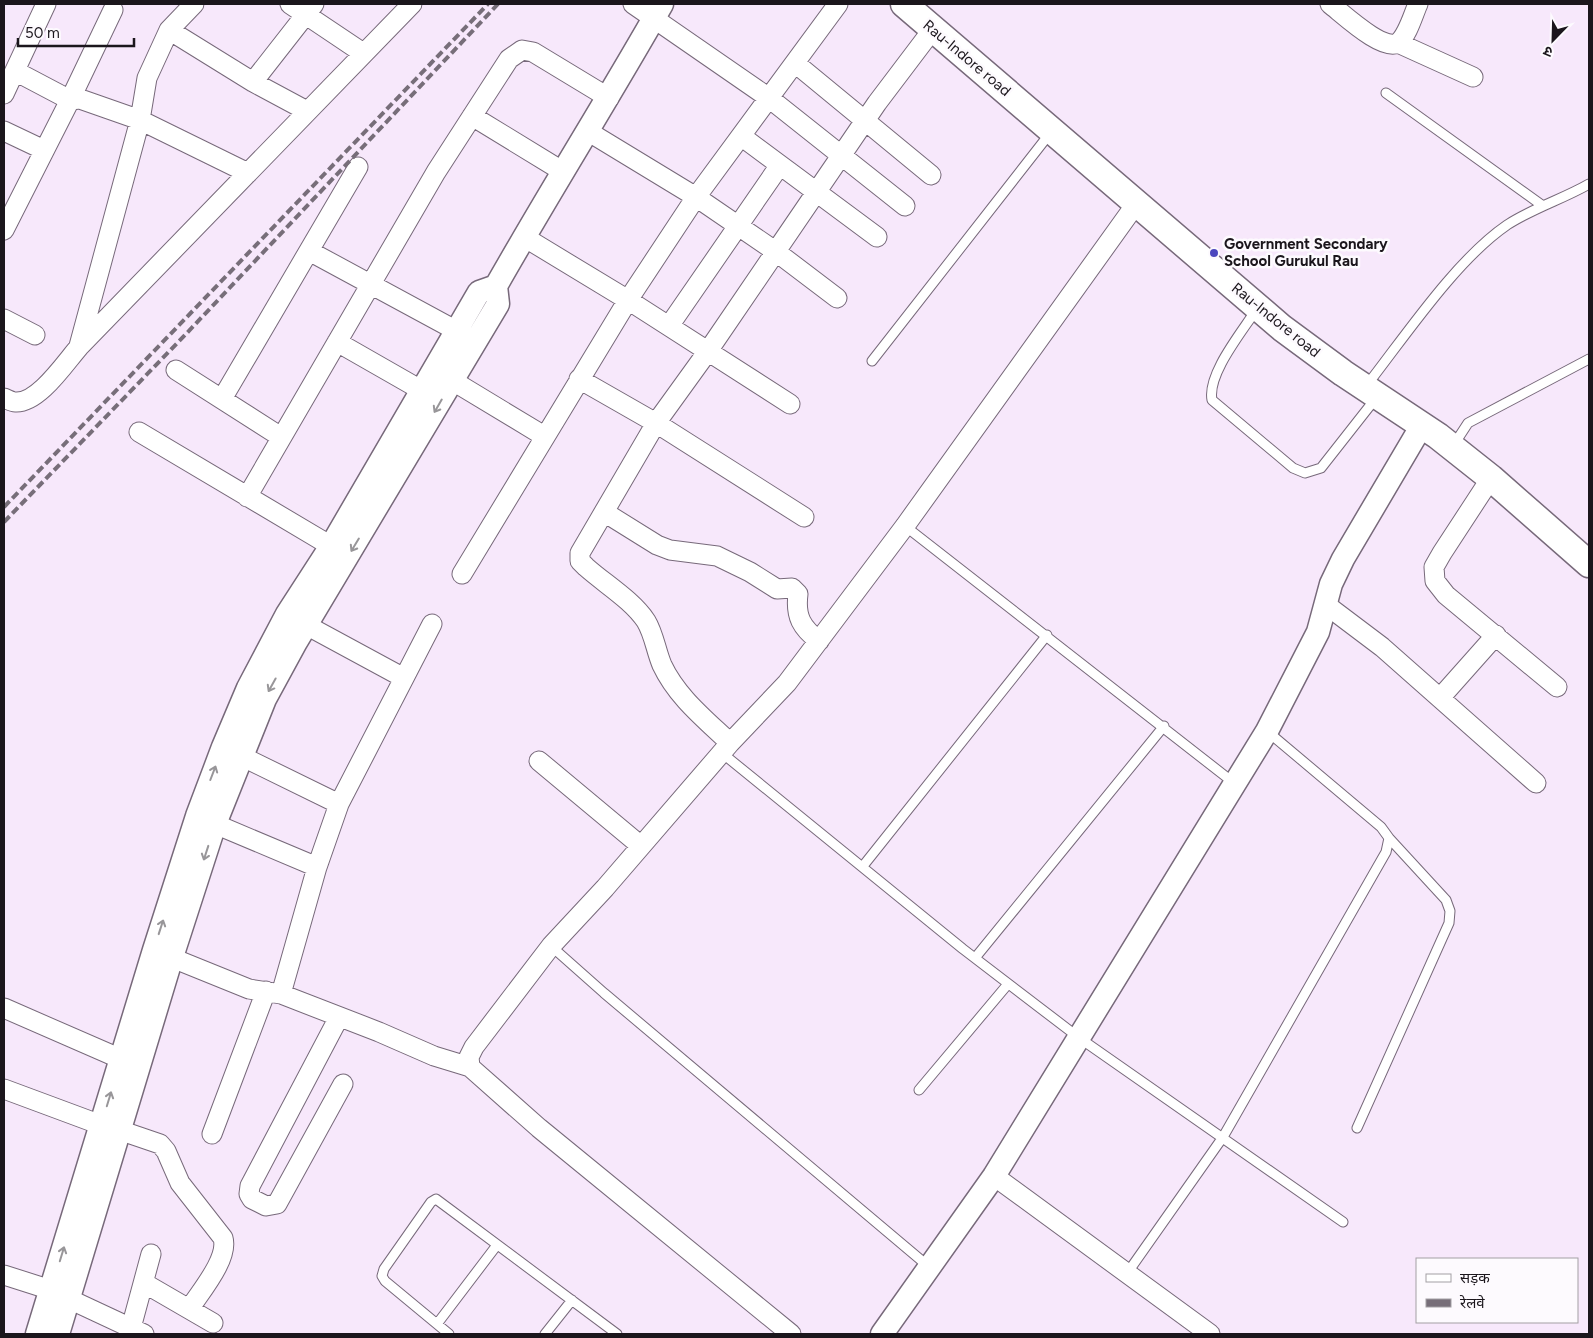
<svg xmlns="http://www.w3.org/2000/svg" width="1593" height="1338" font-family="Figtree,'Noto Sans Devanagari',sans-serif">
  <rect width="100%" height="100%" fill="#f7e8fb"/>
  <g fill="none" stroke-linecap="round" stroke-linejoin="round">
    <defs>
      <path id="service" d="M1386,93l157,113
        M1256,310c-14,22 -49,64 -44,90l81,68 12,5 16,-5 55,-70
        M872,361l179,-229
        M1367,385c39,-50 89,-125 140,-160 26,-17 56,-26 82,-41
        M1453,446l15,-23 121,-64
        M905,526l329,257
        M722,753l241,196 115,88 265,185
        M863,866l184,-231
        M551,946l53,47 324,273
        M975,958l189,-232
        M919,1090l89,-106
        M1357,1128l92,-205 1,-12 -4,-11 -57,-62
        M1128,1272l95,-135 163,-285 3,-14 -8,-11 -114,-96
        M437,1324l60,-79
        M449,1334l-64,-53 -3,-5 2,-7 47,-67 5,-3 181,135
        M545,1334l27,-34"/>
      <path id="minor" d="M290,4l73,49
        M633,4l136,94 136,108
        M1330,4c12,9 55,50 69,38 9,-8 14,-27 19,-38
        M169,30l84,52 54,29
        M1398,43l75,34
        M795,63l136,112
        M15,71l55,29 43,-90
        M253,82l61,-78
        M4,94l42,-90
        M472,116l90,55
        M4,131l40,19
        M589,132l107,65 79,54 62,47
        M741,136l136,101
        M4,230l66,-130 10,-1 60,21 108,53
        M524,237l104,63 162,104
        M309,251l159,86
        M4,319l31,16
        M669,326l111,-161
        M337,342l84,48
        M79,346l61,-226 7,-42 22,-48 25,-26
        M176,370l105,67
        M579,379l77,44 148,94
        M453,381l91,55
        M4,398c3,1 8,4 11,4 23,2 50,-39 64,-55l333,-343
        M222,399l136,-232
        M139,432l192,114
        M1491,478l-49,75 -8,14 1,14 11,14 111,92
        M247,497l189,-325 73,-113 13,-9 11,2 76,46
        M604,512l53,33 13,5 47,6 33,16 27,17 15,-1 6,6c-3,23 4,34 21,47
        M462,574l166,-274 68,-103 142,-193
        M1325,604l57,43 154,136
        M295,619l109,59
        M1440,698l56,-63
        M730,743c-25,-24 -53,-46 -68,-78 -6,-14 -8,-31 -16,-44 -14,-21 -41,-37 -60,-54l-6,-6v-8l76,-130 52,-72 169,-248 56,-74
        M241,756l98,48
        M539,761l102,85
        M215,824l102,43
        M160,953l89,36 32,5 98,38 55,24 36,11
        M281,994l36,-127 22,-63 93,-180
        M4,1008l117,51
        M339,1017l-89,169 -1,8 3,5 14,7 11,-2 66,-120
        M4,1089l97,36
        M119,1130l41,14 6,7 14,32 43,55c6,20 -22,53 -33,70
        M212,1134l54,-143
        M994,1176l216,158
        M4,1275l47,15
        M144,1283l69,40
        M69,1299l75,35
        M131,1328l20,-74
        M791,1334l-252,-206 -69,-61 -1,-10 5,-10 77,-101 54,-58 125,-145 57,-60 118,-157 231,-322"/>
      <path id="tertiary" d="M37,1334l117,-384 43,-134 26,-69 25,-59 39,-74 44,-68 148,-254 17,-6
        M58,1334l114,-377 43,-133 50,-125 31,-57 202,-338 -2,-18c54,-95 112,-187 166,-282
        M882,1334l112,-158 273,-445 51,-99 13,-48 12,-25 79,-134"/>
      <path id="secondary" d="M904,4l378,324 61,45 95,63 53,42 98,86"/>
    </defs>
    <use href="#service" stroke="#77697a" stroke-width="11"/>
    <use href="#minor" stroke="#77697a" stroke-width="21"/>
    <use href="#tertiary" stroke="#77697a" stroke-width="25"/>
    <use href="#secondary" stroke="#77697a" stroke-width="29"/>
    <use href="#service" stroke="#fff" stroke-width="9"/>
    <use href="#minor" stroke="#fff" stroke-width="19"/>
    <use href="#tertiary" stroke="#fff" stroke-width="22"/>
    <use href="#secondary" stroke="#fff" stroke-width="26"/>
    <path stroke="#776e79" stroke-width="4" stroke-dasharray="8 4" stroke-linecap="butt" d="M4,507l484,-503
      M4,522l181,-187 313,-331"/>
  </g>
  <defs><path id="oneway-shaft" d="M-6 0H5M1.5-3L5.5 0L1.5 3" fill="none" stroke-width="1.6" stroke-linecap="round" stroke-linejoin="round" transform="scale(1.25)"/></defs>
  <g stroke="#989699">
    <use href="#oneway-shaft" transform="translate(438 406) rotate(120)"/>
    <use href="#oneway-shaft" transform="translate(355 545) rotate(121)"/>
    <use href="#oneway-shaft" transform="translate(272 685) rotate(119)"/>
    <use href="#oneway-shaft" transform="translate(213 773) rotate(-69)"/>
    <use href="#oneway-shaft" transform="translate(206 853) rotate(108)"/>
    <use href="#oneway-shaft" transform="translate(161 927) rotate(-72)"/>
    <use href="#oneway-shaft" transform="translate(109 1099) rotate(-73)"/>
    <use href="#oneway-shaft" transform="translate(62 1254) rotate(-73)"/>
  </g>
  <circle fill="#4c47be" stroke="#fdfafe" stroke-width="2" cx="1214" cy="253" r="5"/>
  <g text-anchor="middle" stroke-width="5" stroke-linejoin="round" paint-order="stroke">
    <g font-size="15" fill="#1b161c" stroke="#fdfafe">
      <text transform="translate(967 58) rotate(40)" y="5">Rau-Indore road</text>
      <text transform="translate(1276 320) rotate(39)" y="5">Rau-Indore road</text>
    </g>
    <g font-size="15" font-weight="bold" fill="#1b161c" stroke="#fdfafe" text-anchor="start">
      <text x="1224" y="249">Government Secondary<tspan x="1224" dy="17">School Gurukul Rau</tspan></text>
    </g>
  </g>
  <rect width="1593" height="1338" fill="none" stroke="#1b161c" stroke-width="10"/>
  <rect x="1416" y="1258" width="162" height="65" fill="#fdfafe" stroke="#a39fa4"/>
  <rect x="1426" y="1274" width="25" height="8" fill="#ffffff" stroke="#a39fa4"/>
  <text x="1460" y="1283" font-size="15" fill="#1b161c">सड़क</text>
  <rect x="1426" y="1299" width="25" height="8" fill="#776e79" stroke="#a39fa4"/>
  <text x="1460" y="1308" font-size="15" fill="#1b161c">रेलवे</text>
  <g transform="translate(1553 40) rotate(203)" stroke="#fdfafe" stroke-width="4" paint-order="stroke">
  <path d="M0-4L9 19L0 12L-9 19Z" fill="#1b161c"/>
  <text y="-8" font-size="14" font-weight="bold" text-anchor="middle" fill="#1b161c">उ</text>
  </g>
  <path d="M18 38v8h116v-8" fill="none" stroke="#1b161c" stroke-width="2.5"/>
  <text x="25" y="38" font-size="15" fill="#1b161c" stroke="#fdfafe" stroke-width="4" paint-order="stroke">50 m</text>
</svg>
